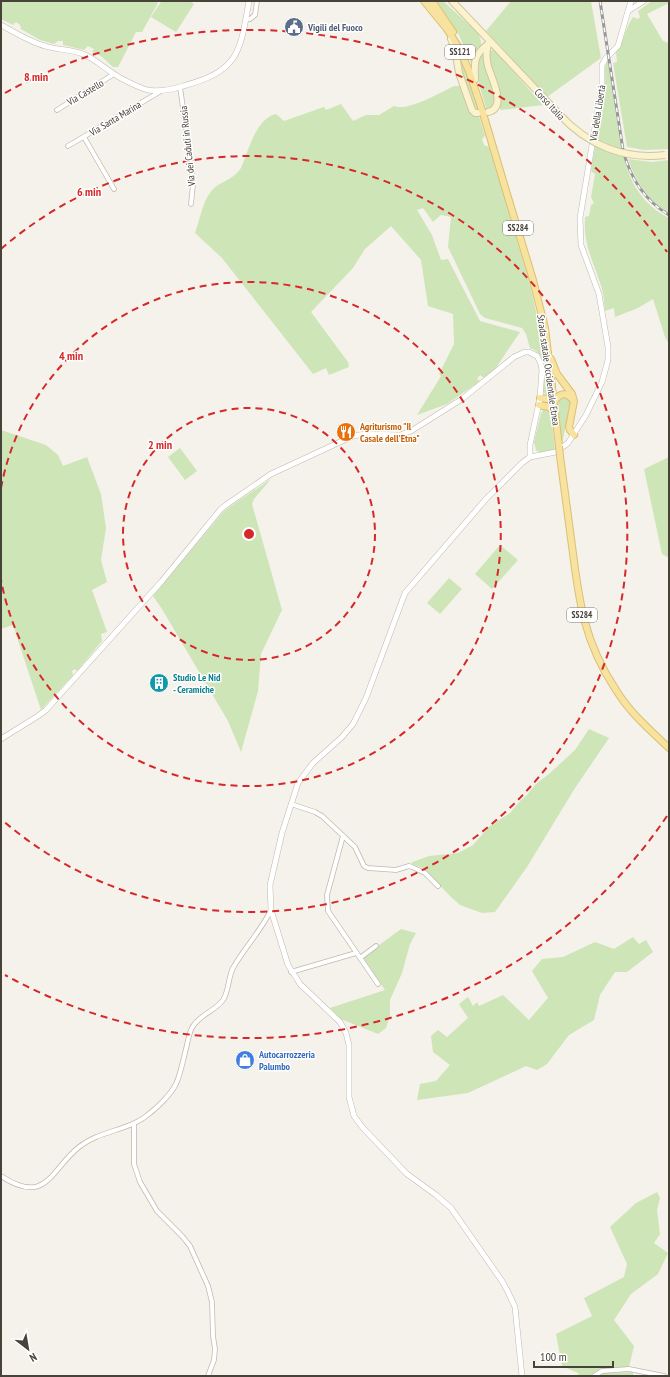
<svg xmlns="http://www.w3.org/2000/svg" width="670" height="1377" font-family="'PT Sans Narrow',sans-serif">
  <rect width="100%" height="100%" fill="#f4f2eb"/>
  <path fill="#cee5b7" d="M1,1h154l3,2 -16,29h-6l-18,35h-5l-12,-11 -9,-4 2,-3 -6,-3 -4,4 -21,-5v-4h-5l-4,3 -14,-4 -19,-11 -1,-4 -4,-3 -3,3 -12,-6z
    M159,1h31l4,3 -18,28 -25,-15 10,-15z
    M437,1h6l34,31c9,12 1,22 -5,34l-13,-31z
    M511,1h80l10,57 -54,39 -61,-66z
    M652,1h17v2l-22,11 16,27 6,2v106l-25,1 -17,-3 -14,-84 4,-1 -1,-10c8,-9 9,-24 17,-35l5,2 2,-2 -2,-6z
    M494,50l49,55 -42,5 -1,-2 -2,-16 -9,-30 1,-11z
    M483,52l11,35 2,17 -9,7 -8,-27 -2,-16 2,-13z
    M458,54l10,22 11,36 -5,-2 -11,-31z
    M608,60c3,19 5,37 8,56 6,40 12,82 53,102v126l-4,-7 -12,-38 -15,9 -23,9 -1,-9 -9,3c-1,-7 -1,-15 -3,-22 -8,-27 -19,-43 -17,-72l4,-1 2,-11 3,-2 -3,-6 4,-23 -4,-3 14,-86v-18z
    M454,86h8l8,26 2,2 7,2 6,20 -3,3 2,6 5,2 40,134 11,48 9,61 -2,4 -1,1 -3,-3c1,-15 6,-38 -13,-44l-4,-14 -4,-6 -37,-10 -5,-4 -32,-67 3,-30 -10,-2 -8,7 -10,-14 -6,2 15,25 9,25 7,-1 32,62 40,11 -27,40 -9,6 -4,-3 -3,4 3,2 -33,23 -30,11 24,-39 -2,-2 15,-30 -1,-30 -25,-8 -7,-46 -30,-34 -26,23 -12,19 -42,44 37,50 1,5 -20,8 -3,-7 -13,6 -91,-116 -27,-25c6,-16 8,-38 23,-48 9,-5 17,-8 23,-17 7,-16 15,-50 35,-54l8,7 40,-14 2,3 15,-6 12,17 13,-6h13l15,-9c14,6 47,-14 60,-20z
    M628,159l24,3 17,-2v53c-21,-13 -33,-30 -41,-54z
    M563,396l7,3 1,3 -9,42 -4,-40 3,-6z
    M543,410h3l4,2 1,3 4,35 -14,3 -5,-3 -2,-8 7,-29z
    M1,430l45,15 12,10 5,11 24,-9 14,37 5,34 -5,32 6,22 -15,8 15,42 -6,2 1,7 -25,30 -2,-2 -3,2 1,4 -32,35 -28,-85 -12,4z
    M180,448l17,23 -12,9 -17,-23z
    M669,457v101l-7,-4 -18,-85z
    M271,479l-17,20 -2,5 30,106 -21,44 -3,37 -17,61 -13,-31 -66,-112 -9,-13 72,-86z
    M500,545l18,15 -26,29 -17,-15z
    M449,578l13,11 -22,25 -13,-11z
    M589,729l20,9 -34,50 -48,79 -32,45 -13,1 -22,-8 -9,-8 -28,-29 -13,-5 19,-7 29,-3 15,-8 17,-19 20,-13 11,-13 6,-5 9,-11 13,-10 26,-24z
    M401,929l15,4 -6,11 -8,29 -12,27v16l-4,12 -8,6 -37,-15 -11,-11 55,-18 -22,-33z
    M633,937l6,7 7,-4 7,12 -26,20h-12l-15,23 -6,25 -25,15 -22,29 -10,6 -11,-4 -58,27 -51,7 3,-16 16,-3 14,-16 -17,-13 -2,-16 7,-6 9,7 21,-19 -9,-14 9,-7 5,9 4,-4 2,4 24,-11 26,25 19,-22 -16,-27 10,-12 21,-2 32,-15 19,7z
    M657,1192l3,6 -3,12 3,24 -6,9 14,10 -10,21 -27,20 -17,26 20,26 -5,21 -22,1 -7,2 -9,6h-12l-1,-3 -16,-7 -6,-32 36,-18 -8,-18 40,-21 3,-13 -17,-37 26,-24z
    M633,1372v4h-37l8,-3z"/>
  <g fill="none" stroke-linecap="round" stroke-linejoin="round">
    <defs>
      <path id="minor" d="M246,19h4l5,-4 2,-14
        M180,87l12,84 1,14 -2,19
        M57,110l57,-36
        M84,137l30,52
        M68,146l93,-55
        M291,804l24,8 7,4 33,31 9,19 4,2 28,2 13,-4 3,1 13,6 13,13
        M343,836l-16,59 1,16 50,73
        M360,958l16,-12
        M291,972l65,-19
        M134,1124v40l6,18 17,29 25,25 8,10 18,40 4,16 1,34 2,13 -1,11 -6,16
        M1,1176c46,30 49,-6 78,-29 21,-17 51,-16 71,-34 9,-7 21,-19 26,-29 5,-11 7,-24 10,-35 2,-8 3,-17 7,-23 8,-12 22,-15 30,-26 6,-9 5,-22 10,-32 11,-20 28,-37 38,-58
        M594,1376l8,-5 27,-2 35,7"/>
      <path id="tertiary" d="M628,11l3,-10
        M1,25c13,7 29,17 44,21 12,4 26,3 38,8 12,5 20,13 31,20 9,6 20,11 30,15 12,4 26,1 39,-3 56,-15 57,-33 66,-85
        M1,739l37,-23 8,-6 116,-129 59,-72 5,-4 45,-31 82,-38 12,-2 35,1 11,-4 51,-32 52,-42 11,-5h4l8,4 4,8 1,6 -2,28 -10,47v12
        M522,1376l-7,-69 -7,-15 -6,-11 -51,-73 -15,-13 -29,-21 -44,-46 -9,-12 -5,-19v-52l-3,-12 -6,-11 -40,-38 -12,-19 -17,-55 -1,-25 12,-52 16,-50 15,-20 29,-26 11,-13 13,-26 39,-105 81,-94 36,-36 8,-6 26,-5 12,-9 18,-28 16,-33 6,-22v-13l-9,-53 -18,-49 -1,-27 22,-133v-20l4,-7 12,-12 10,-35 16,-10"/>
      <path id="secondary" d="M452,1l108,114
        M451,39l4,9 4,25 13,37 3,3h3
        M488,44c-2,8 -2,15 0,22 3,12 20,42 0,46
        M475,79c-1,-17 -1,-24 13,-35"/>
      <path id="primary" d="M424,1l23,28 12,19 10,23 13,39 25,84 26,86 12,48 14,118
        M432,1l21,31
        M551,359l6,15 15,20 2,7 -5,26 1,3 4,5
        M540,398l7,1 6,-4
        M554,402c5,-8 11,-11 18,-3
        M539,405l10,2 6,6
        M560,456c4,30 8,60 12,90 7,56 12,96 44,144 14,23 34,40 53,58"/>
    </defs>
    <use href="#minor" stroke="#bfbaae" stroke-width="5.5"/>
    <use href="#tertiary" stroke="#bfbaae" stroke-width="6"/>
    <use href="#secondary" stroke="#d0c69d" stroke-width="8"/>
    <use href="#primary" stroke="#dcc071" stroke-width="8"/>
    <use href="#minor" stroke="#fff" stroke-width="4"/>
    <use href="#tertiary" stroke="#fff" stroke-width="5"/>
    <use href="#secondary" stroke="#fbf2ce" stroke-width="6"/>
    <use href="#primary" stroke="#f7e2a0" stroke-width="6"/>
    <defs>
      <path id="rail" d="M600,1l23,149c7,28 21,50 46,65"/>
    </defs>
    <use href="#rail" stroke="#989898" stroke-width="3"/>
    <use href="#rail" stroke="#fff" stroke-width="1.5" stroke-dasharray="4.5" stroke-linecap="butt"/>
    <defs>
      <path id="secondary-bridge" d="M560,115c28,30 64,45 105,40"/>
      <path id="primary-bridge" d="M559,446l1,10"/>
    </defs>
    <use href="#secondary-bridge" stroke="#d0c69d" stroke-width="8" stroke-linecap="butt"/>
    <use href="#primary-bridge" stroke="#dcc071" stroke-width="8" stroke-linecap="butt"/>
    <use href="#secondary-bridge" stroke="#fbf2ce" stroke-width="6"/>
    <use href="#primary-bridge" stroke="#f7e2a0" stroke-width="6"/>
  </g>
  <g fill="none" stroke="#d62828" stroke-width="2" stroke-dasharray="7 5">
    <circle cx="249" cy="534" r="126"/>
    <path d="M1 488A252 252 0 1 1 1 580"/>
    <path d="M1 249A378 378 0 1 1 1 819"/>
    <path d="M667 816A504 504 0 0 1 5 975M5 93A504 504 0 0 1 667 252"/>
  </g>
  <defs>
    <symbol id="civic-disc" viewBox="-11 -11 22 22"><circle r="9.5" fill="#5c6f8a" stroke="#fff"/><path d="M-.6-6.5H3V-4.5H.6V-3L4-1V1h2V6H-6V1h2V-1L-.6-3ZM-1.2 2.5V6h2.4V2.5Z" fill="#fff"/></symbol>
    <symbol id="restaurant-disc" viewBox="-11 -11 22 22"><circle r="9.5" fill="#e8710a" stroke="#fff"/><path d="M-5-6h1v4h1v-4h1v4h1v-4h1v5L-1.5 .5V6h-2V.5L-5-1ZM5-6V6H3V1.5H1.5Q1.5-4 5-6Z" fill="#fff"/></symbol>
    <symbol id="building-disc" viewBox="-11 -11 22 22"><circle r="9.5" fill="#0f9aa8" stroke="#fff"/><path d="M-4-6H4V6H1V3H-1V6H-4ZM-2.5-4.3h1.7v1.8h-1.7ZM.8-4.3h1.7v1.8H.8ZM-2.5-1h1.7V.8h-1.7ZM.8-1h1.7V.8H.8Z" fill="#fff"/></symbol>
    <symbol id="shop-disc" viewBox="-11 -11 22 22"><circle r="9.5" fill="#3f7fe0" stroke="#fff"/><path d="M-5-2.5h2.3a2.7 3.5 0 0 1 5.4 0H5L5.5 6h-11ZM-1.5-2.5h3a1.5 2.3 0 0 0-3 0Z" fill="#fff"/></symbol>
  </defs>
  <g fill-rule="evenodd">
    <use href="#civic-disc" x="283" y="16" width="22" height="22"/>
    <use href="#restaurant-disc" x="335" y="421" width="22" height="22"/>
    <use href="#building-disc" x="148" y="672" width="22" height="22"/>
    <use href="#shop-disc" x="234" y="1049" width="22" height="22"/>
  </g>
  <g text-anchor="middle" stroke-width="3" stroke-linejoin="round" paint-order="stroke">
    <g fill="#fff" stroke="#7f7b74" stroke-width="1">
      <rect x="445" y="45" width="30" height="14" rx="3"/>
      <rect x="503" y="221" width="30" height="14" rx="3"/>
      <rect x="567" y="608" width="30" height="14" rx="3"/>
    </g>
    <g font-size="9" font-weight="bold" fill="#484339">
      <text x="460" y="55">SS121</text>
      <text x="518" y="231">SS284</text>
      <text x="582" y="618">SS284</text>
    </g>
    <g font-size="10" font-weight="bold" fill="#4e5e75" stroke="#fff" text-anchor="start">
      <text x="308" y="31">Vigili del Fuoco</text>
    </g>
    <g font-size="10" fill="#484339" stroke="#fff">
      <text transform="translate(85 92) rotate(-31)" y="4">Via Castello</text>
      <text transform="translate(550 104) rotate(47)" y="4">Corso Italia</text>
      <text transform="translate(597 113) rotate(-81)" y="4">Via della Libertà</text>
      <text transform="translate(115 118) rotate(-31)" y="4">Via Santa Marina</text>
      <text transform="translate(187 146) rotate(-96)" y="4">Via dei Caduti in Russia</text>
      <text transform="translate(549 370) rotate(82)" y="4">Strada statale Occidentale Etnea</text>
    </g>
    <g font-size="10" font-weight="bold" fill="#c56008" stroke="#fff" text-anchor="start">
      <text x="360" y="430">Agriturismo "Il<tspan x="360" dy="12">Casale dell'Etna"</tspan></text>
    </g>
    <g font-size="10" font-weight="bold" fill="#0d838f" stroke="#fff" text-anchor="start">
      <text x="173" y="681">Studio Le Nid<tspan x="173" dy="12">- Ceramiche</tspan></text>
    </g>
    <g font-size="10" font-weight="bold" fill="#366cbe" stroke="#fff" text-anchor="start">
      <text x="259" y="1058">Autocarrozzeria<tspan x="259" dy="12">Palumbo</tspan></text>
    </g>
  </g>
  <circle cx="249" cy="534" r="6" fill="#d62828" stroke="#fff" stroke-width="2"/>
  <g font-size="12" text-anchor="middle" font-weight="bold" fill="#d62828" stroke="#fff" stroke-width="3" stroke-linejoin="round" paint-order="stroke">
    <text x="36" y="81">8 min</text>
    <text x="89" y="196">6 min</text>
    <text x="71" y="360">4 min</text>
    <text x="160" y="449">2 min</text>
  </g>
  <rect width="670" height="1377" fill="none" stroke="#484339" stroke-width="4"/>
  <g transform="translate(28 1349) rotate(149)" stroke="#ffffff" stroke-width="3" paint-order="stroke">
  <path d="M0-3L7 15L0 10L-7 15Z" fill="#484339"/>
  <text y="-6" font-size="11" font-weight="bold" text-anchor="middle" fill="#484339">N</text>
  </g>
  <path d="M534 1361v6h79v-6" fill="none" stroke="#484339" stroke-width="2"/>
  <text x="540" y="1361" font-size="12" fill="#484339" stroke="#ffffff" stroke-width="3" paint-order="stroke">100 m</text>
</svg>
